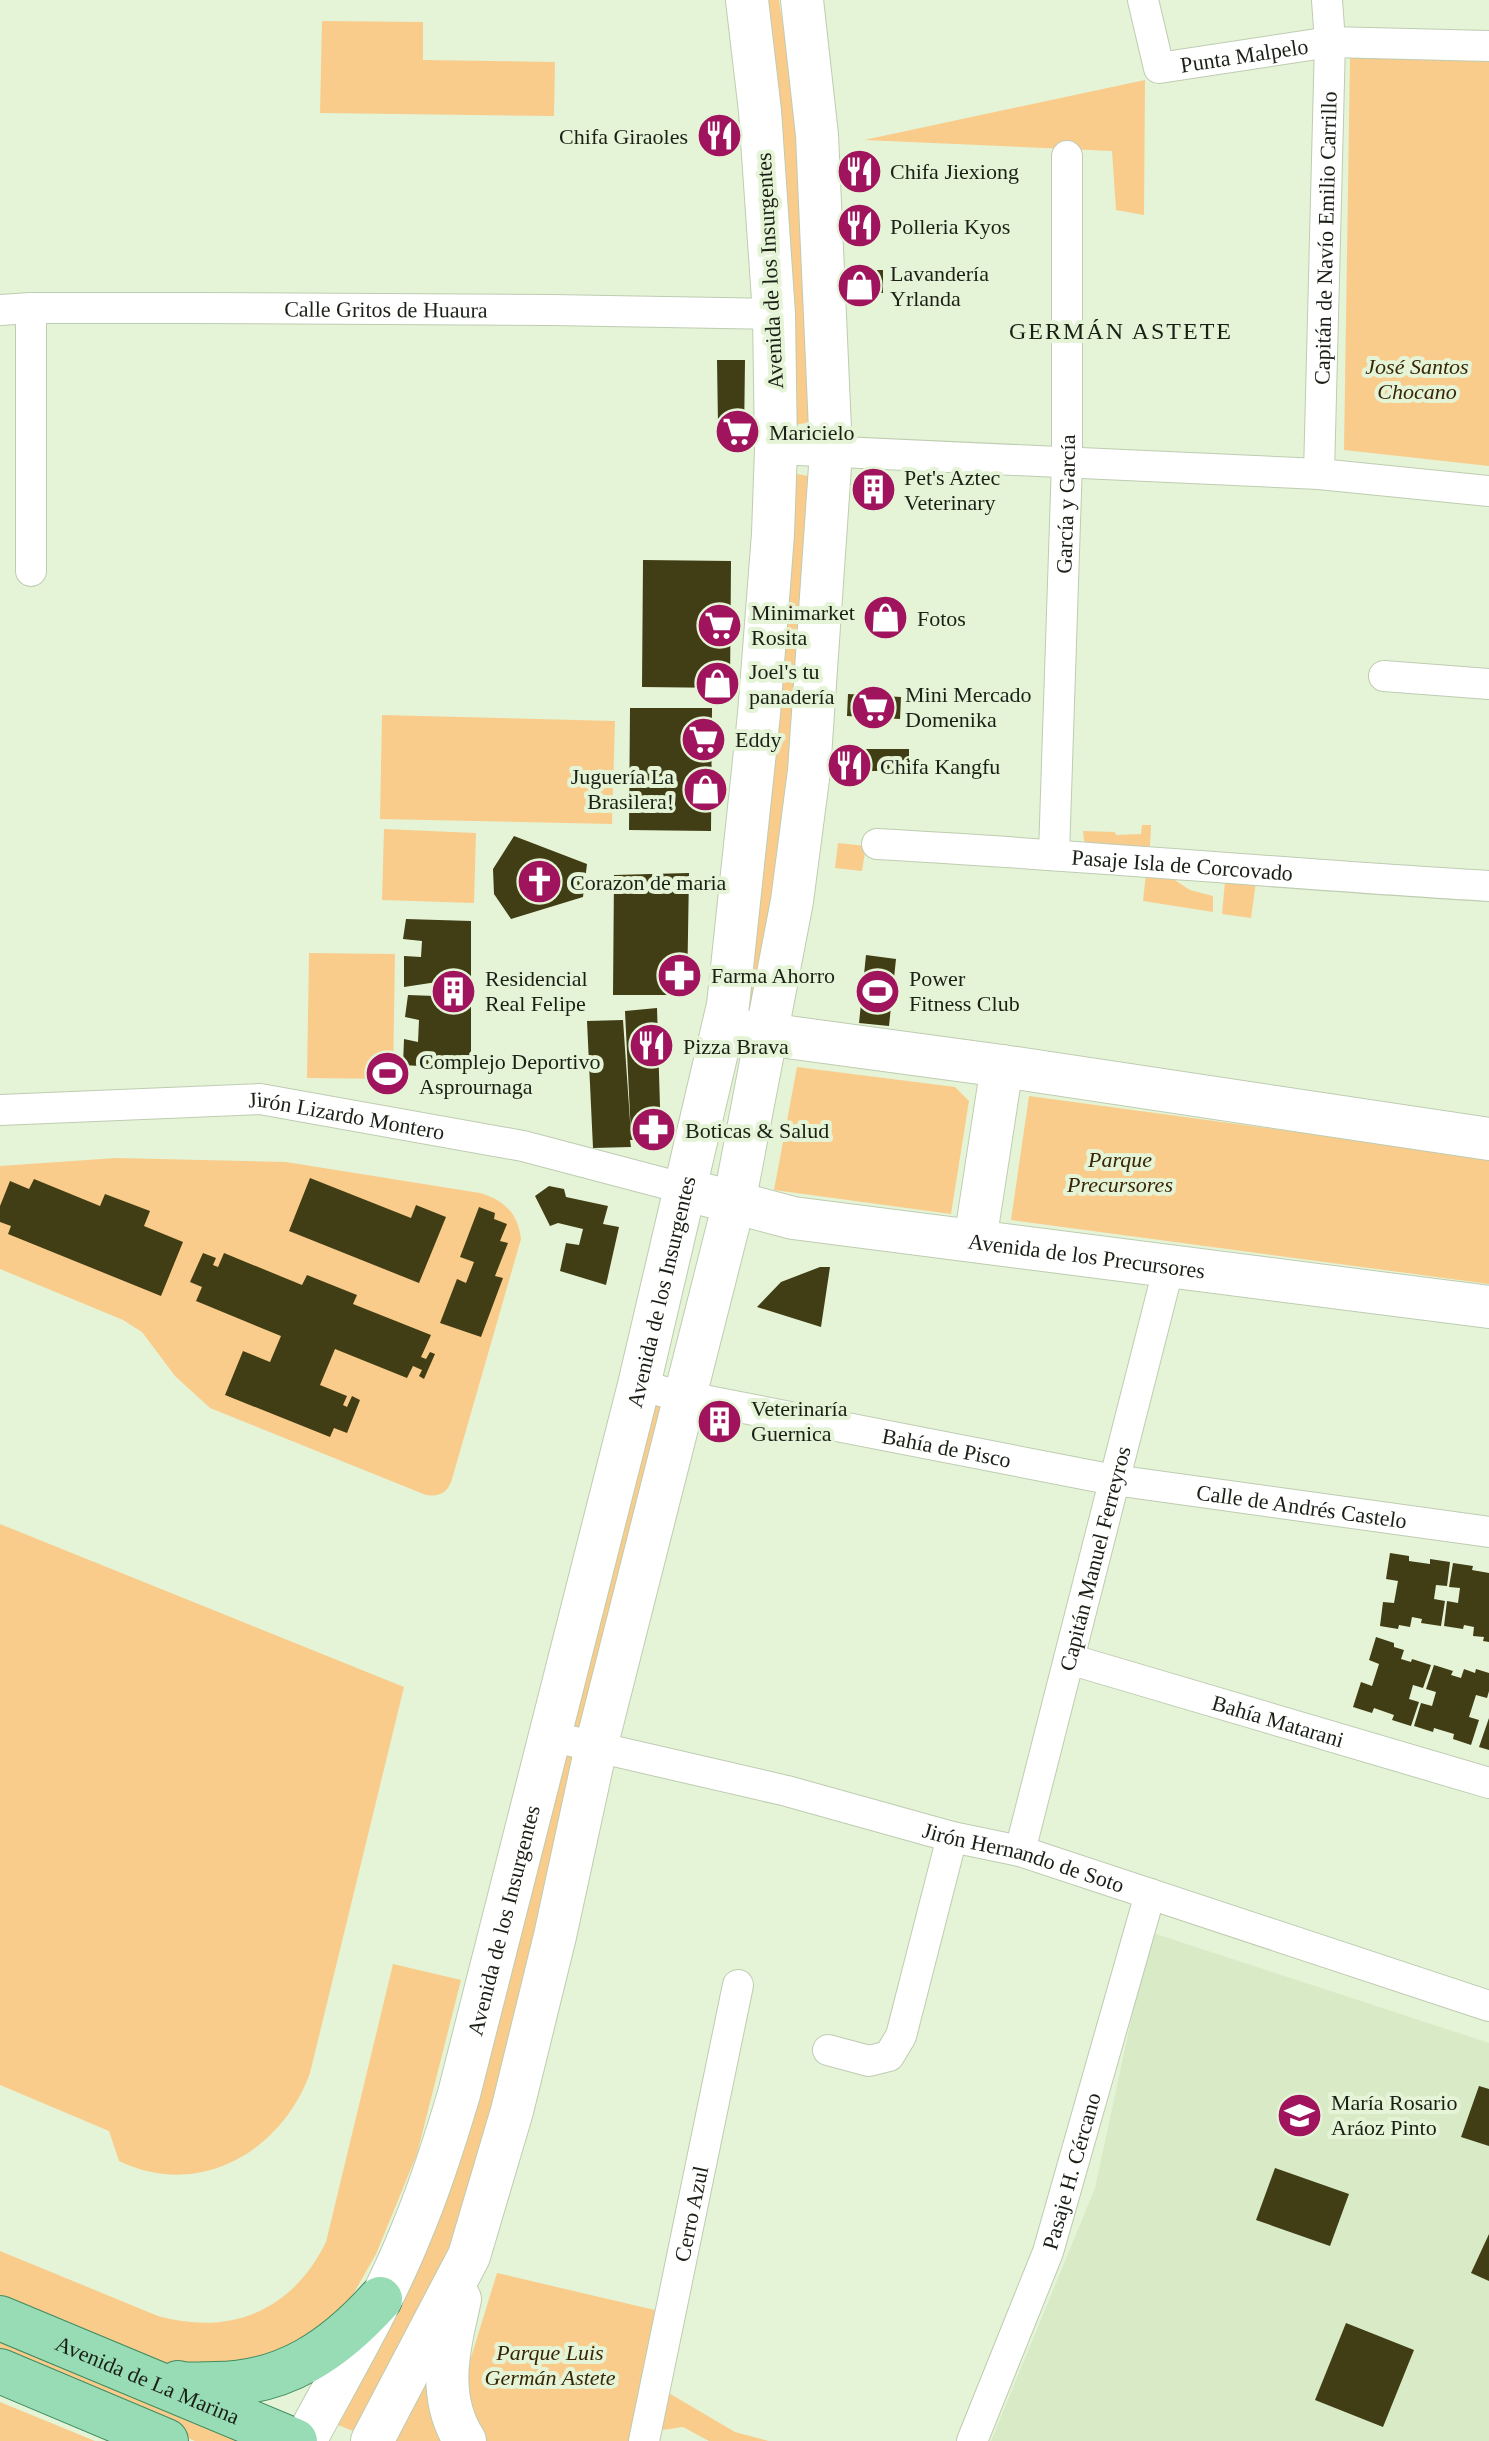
<svg xmlns="http://www.w3.org/2000/svg" width="1489" height="2441" font-family="'Times New Roman',serif">
  <rect width="100%" height="100%" fill="#e5f4d7"/>
  <path fill="#d8eac6" d="M1150,1932l339,111v398h-498l104,-253z"/>
  <path fill="#f9cc8c" d="M759,0h20l12,79 30,342 -28,4z
    M322,21l101,1v38l132,2 -1,54 -234,-3z
    M1350,57l139,4v405l-145,-16z
    M1145,80l-1,135 -28,-5 -4,-59 -248,-11z
    M790,473l25,4 -22,289 -38,238 -16,-2z
    M382,715l233,6 -3,103 -232,-5z
    M1142,825h9l-1,21c-22,6 -45,4 -66,-5l-1,-10 32,1 1,3 25,-1z
    M384,829l92,4 -2,70 -92,-3z
    M838,843l28,3 -4,25 -27,-3z
    M1146,873l21,2 23,15 23,6v16l-70,-11z
    M1225,881l31,1 -5,36 -29,-4z
    M309,953l86,1 -2,125 -86,-1z
    M797,1067l158,20 14,14 -18,113 -177,-24z
    M1029,1096l460,62v126l-478,-64z
    M116,1158l170,4 194,31c24,7 38,20 41,46l-69,240c-4,14 -13,18 -26,16l-216,-87 -35,-32 -33,-44 -19,-12 -123,-51v-103z
    M647,1400l14,2 -138,603 -76,252 -91,175 -26,-10 94,-182z
    M0,1524l404,163 -94,386c-28,78 -111,127 -191,88l-10,-30 -109,-46z
    M393,1964l68,16 -44,174 -41,100 -26,46 -38,34 -46,23 -78,11 -26,-4 -162,-64v-49l158,65c73,20 134,-5 168,-74z
    M497,2273l162,38 -4,74 80,47 34,9h-60l-26,-14 -35,5 -11,9h-166l-11,-48z
    M0,2333l261,108h-66l-195,-81z
    M432,2362l14,79h-50z
    M0,2402l95,39h-95z"/>
  <path fill="#413d14" d="M706,117h20v36h-19z
    M869,155l2,31 -23,1 -1,-31z
    M851,215h16v23h-15z
    M853,270h30v23l-30,1z
    M717,360h28l-1,78h-12v-12l-14,-1z
    M857,476l33,1 -2,26 -32,-1z
    M643,560l88,1 -1,127 -88,-1z
    M876,612l19,1v12l-19,-1z
    M848,694l53,3 -1,22 -53,-3z
    M630,708h82l-1,123 -82,-1z
    M843,749h66v22h-66z
    M514,836l73,28 -4,33 -72,22 -17,-25 -1,-25z
    M689,873l-2,122h-74l1,-120z
    M406,919l65,2v148l-68,-4 1,-26 14,3 1,-22 -14,-3 3,-22 27,1 2,-14 -33,5v-31l17,1 1,-16 -19,-2z
    M866,955l30,4 -7,67 -30,-3z
    M657,1008l4,131 -31,1 1,7 -38,1 -6,-127 36,-1 8,115 -6,-124z
    M310,1178l101,40 5,-13 30,12 -27,66 -130,-52z
    M34,1179l66,27 5,-12 45,17 -6,15 39,16 -22,54 -153,-62 3,-8 -11,-4v-16l10,-25 19,8z
    M549,1186l15,3 2,8 42,9 -5,18 16,3 -13,58 -46,-14 6,-28 13,2 4,-16 -25,-6 -8,3 -15,-30z
    M479,1207l16,6 -1,6 13,5 -7,17 8,2 -13,33 8,2 -22,59 -41,-14 17,-44 9,4 8,-21 -14,-5z
    M203,1253l13,5 -3,7 5,2 6,-14 78,32 5,-10 50,20 -4,9 78,31 -10,22 5,2 4,-7 5,2 -11,25 -5,-3 3,-6 -9,-4 -6,12 -72,-29 -15,36 27,11 -4,9 4,2 5,-11 8,4 -13,33 -13,-5 -4,9 -105,-42 18,-44 27,11 11,-26 -85,-35 6,-14 -12,-5z
    M820,1267h10l-9,60 -64,-20 24,-25z
    M1390,1553l19,3v5l21,3v-5l20,3 -3,24 -11,-1 -2,14 11,2 -4,25 -20,-3 1,-4 -10,-2 -2,10 -11,-2 -1,4 -18,-3 3,-24 11,1 4,-22 -12,-2z
    M1453,1563l20,3 -1,4 17,3v69l-6,-1 1,-4 -11,-1 1,-9 -10,-2 -1,4 -19,-3 3,-25 11,2 2,-15 -11,-1z
    M1376,1637l18,6v4l10,3 -3,9 10,3 1,-3 19,6 -8,23 -10,-3 -4,14 10,3 -8,24 -19,-6 2,-5 -20,-7 -2,5 -19,-6 8,-25 11,4 7,-22 -10,-4z
    M1434,1665l19,6 -2,4 10,3 3,-9 11,4 1,-4 13,4v18l-2,7 -11,-3 -7,22 10,3 -8,25 -18,-6 1,-5 -20,-6 -1,4 -19,-6 7,-23 11,3 4,-14 -10,-3z
    M1489,1718v32l-10,-3z
    M1479,2086l10,3v57l-28,-9z
    M1275,2168l74,26 -19,52 -74,-26z
    M1489,2234v47l-18,-8z
    M1346,2323l68,27 -31,77 -68,-27z"/>
  <g fill="none" stroke-linecap="round" stroke-linejoin="round">
    <defs>
      <g id="street">
        <path id="s1" d="M1143,0l16,68 171,-26 159,4"/>
        <path d="M31,308v263"/>
        <path id="s2" d="M0,310l31,-2h159l362,2 222,4"/>
        <path d="M776,449l543,25 170,17"/>
        <path id="s3" d="M1319,474l11,-432 -3,-42"/>
        <path d="M1384,676l105,8"/>
        <path id="s4" d="M877,844c204,11 408,30 612,42"/>
        <path id="s5" d="M1054,854l13,-392v-306"/>
        <path id="s6" d="M0,1110l260,-11 263,47 163,43"/>
        <path id="s7" d="M639,1385l33,9 442,86 375,52"/>
        <path id="s8" d="M1069,1659l420,124"/>
        <path id="s9" d="M549,1736l238,55 165,46 68,14 469,155"/>
        <path id="s10" d="M1020,1851l149,-585"/>
        <path d="M828,2050l41,11 20,-5 12,-20 51,-199"/>
        <path id="s11" d="M644,2441l94,-456"/>
        <path id="s12" d="M972,2441l76,-189 102,-358"/>
      </g>
      <g id="secondary">
        <path d="M736,1030l266,36 487,73"/>
        <path id="s13" d="M706,1195l87,23 696,89"/>
        <path d="M975,1241l27,-175"/>
        <path d="M460,2299c-11,49 -24,97 5,142"/>
        <path id="s14" d="M305,2441c36,-68 77,-136 106,-208 19,-45 34,-92 48,-139l180,-709 89,-380 31,-291 14,-180 3,-85 -2,-135 -14,-203 -13,-111"/>
        <path d="M372,2441l97,-185 43,-145 43,-175 41,-189 138,-544 58,-302 17,-130 22,-319 -14,-317 -15,-135"/>
      </g>
      <g id="primary">
        <path id="s15" d="M0,2318l295,123"/>
        <path d="M0,2371l166,70"/>
        <path d="M178,2383c12,3 25,1 37,1 70,0 120,-35 165,-85"/>
      </g>
    </defs>
    <use href="#street" stroke="#beccb1" stroke-width="32"/>
    <use href="#secondary" stroke="#beccb1" stroke-width="44"/>
    <use href="#primary" stroke="#408b5f" stroke-width="46"/>
    <use href="#street" stroke="#fff" stroke-width="30"/>
    <use href="#secondary" stroke="#fff" stroke-width="42"/>
    <use href="#primary" stroke="#98dcb6" stroke-width="44"/>
  </g>
  <defs>
    <symbol id="restaurant-disc" viewBox="-11 -11 22 22"><circle r="9.5" fill="#a0145e" stroke="#e5f4d7"/><path d="M-5-6h1v4h1v-4h1v4h1v-4h1v5L-1.5 .5V6h-2V.5L-5-1ZM5-6V6H3V1.5H1.5Q1.5-4 5-6Z" fill="#fff"/></symbol>
    <symbol id="shop-disc" viewBox="-11 -11 22 22"><circle r="9.5" fill="#a0145e" stroke="#e5f4d7"/><path d="M-5-2.5h2.3a2.7 3.5 0 0 1 5.4 0H5L5.5 6h-11ZM-1.5-2.5h3a1.5 2.3 0 0 0-3 0Z" fill="#fff"/></symbol>
    <symbol id="supermarket-disc" viewBox="-11 -11 22 22"><circle r="9.5" fill="#a0145e" stroke="#e5f4d7"/><path d="M-6-5.5h2.5l.6 2H6L4.5 2H-2.5L-4.4-4H-6ZM-1.5 3.2a1.3 1.3 0 1 0 .1 0ZM3 3.2a1.3 1.3 0 1 0 .1 0Z" fill="#fff"/></symbol>
    <symbol id="building-disc" viewBox="-11 -11 22 22"><circle r="9.5" fill="#a0145e" stroke="#e5f4d7"/><path d="M-4-6H4V6H1V3H-1V6H-4ZM-2.5-4.3h1.7v1.8h-1.7ZM.8-4.3h1.7v1.8H.8ZM-2.5-1h1.7V.8h-1.7ZM.8-1h1.7V.8H.8Z" fill="#fff"/></symbol>
    <symbol id="church-disc" viewBox="-11 -11 22 22"><circle r="9.5" fill="#a0145e" stroke="#e5f4d7"/><path d="M-1.2-6h2.4v3.5h3.3v2.4h-3.3V6h-2.4V-.1h-3.3v-2.4h3.3Z" fill="#fff"/></symbol>
    <symbol id="pharmacy-disc" viewBox="-11 -11 22 22"><circle r="9.5" fill="#a0145e" stroke="#e5f4d7"/><path d="M-2-6h4v4h4v4h-4v4h-4v-4h-4v-4h4Z" fill="#fff"/></symbol>
    <symbol id="stadium-disc" viewBox="-11 -11 22 22"><circle r="9.5" fill="#a0145e" stroke="#e5f4d7"/><path d="M0-5a6.5 5 0 1 0 0 10a6.5 5 0 1 0 0-10ZM-3.5-1.8h7v3.6h-7Z" fill="#fff"/></symbol>
    <symbol id="school-disc" viewBox="-11 -11 22 22"><circle r="9.5" fill="#a0145e" stroke="#e5f4d7"/><path d="M0-5L7-2L0 1L-7-2ZM-4 1L0 2.5L4 1V4Q0 6-4 4Z" fill="#fff"/></symbol>
  </defs>
  <g fill-rule="evenodd">
    <use href="#restaurant-disc" x="694" y="110" width="51" height="51"/>
    <use href="#restaurant-disc" x="834" y="146" width="51" height="51"/>
    <use href="#restaurant-disc" x="834" y="200" width="51" height="51"/>
    <use href="#shop-disc" x="834" y="260" width="51" height="51"/>
    <use href="#supermarket-disc" x="712" y="406" width="51" height="51"/>
    <use href="#building-disc" x="848" y="464" width="51" height="51"/>
    <use href="#shop-disc" x="860" y="592" width="51" height="51"/>
    <use href="#supermarket-disc" x="694" y="600" width="51" height="51"/>
    <use href="#shop-disc" x="692" y="658" width="51" height="51"/>
    <use href="#supermarket-disc" x="848" y="682" width="51" height="51"/>
    <use href="#supermarket-disc" x="678" y="714" width="51" height="51"/>
    <use href="#restaurant-disc" x="824" y="740" width="51" height="51"/>
    <use href="#shop-disc" x="680" y="764" width="51" height="51"/>
    <use href="#church-disc" x="514" y="856" width="51" height="51"/>
    <use href="#pharmacy-disc" x="654" y="950" width="51" height="51"/>
    <use href="#building-disc" x="428" y="966" width="51" height="51"/>
    <use href="#stadium-disc" x="852" y="966" width="51" height="51"/>
    <use href="#restaurant-disc" x="626" y="1020" width="51" height="51"/>
    <use href="#stadium-disc" x="362" y="1048" width="51" height="51"/>
    <use href="#pharmacy-disc" x="628" y="1104" width="51" height="51"/>
    <use href="#building-disc" x="694" y="1396" width="51" height="51"/>
    <use href="#school-disc" x="1274" y="2090" width="51" height="51"/>
  </g>
  <g text-anchor="middle" stroke-width="8" stroke-linejoin="round" paint-order="stroke">
    <g font-size="22" fill="#1b2016" stroke="#e5f4d7">
      <text dy="8" stroke="none"><textPath href="#s1" startOffset="156">Punta Malpelo</textPath></text>
      <text dy="8" stroke="none"><textPath href="#s3" startOffset="236">Capitán de Navío Emilio Carrillo</textPath></text>
      <text transform="translate(769 271) rotate(-93)" y="8">Avenida de los Insurgentes</text>
      <text dy="8" stroke="none"><textPath href="#s2" startOffset="386">Calle Gritos de Huaura</textPath></text>
      <text dy="8" stroke="none"><textPath href="#s5" startOffset="350">García y García</textPath></text>
      <text dy="8" stroke="none"><textPath href="#s4" startOffset="306">Pasaje Isla de Corcovado</textPath></text>
      <text dy="8" stroke="none"><textPath href="#s6" startOffset="348">Jirón Lizardo Montero</textPath></text>
      <text dy="8" stroke="none"><textPath href="#s13" startOffset="386">Avenida de los Precursores</textPath></text>
      <text dy="8" stroke="none"><textPath href="#s14" startOffset="1208">Avenida de los Insurgentes</textPath></text>
      <text dy="8" stroke="none"><textPath href="#s7" startOffset="314">Bahía de Pisco</textPath></text>
      <text dy="8" stroke="none"><textPath href="#s7" startOffset="674">Calle de Andrés Castelo</textPath></text>
      <text dy="8" stroke="none"><textPath href="#s10" startOffset="302">Capitán Manuel Ferreyros</textPath></text>
      <text dy="8" stroke="none"><textPath href="#s8" startOffset="218">Bahía Matarani</textPath></text>
      <text dy="8" stroke="none"><textPath href="#s9" startOffset="490">Jirón Hernando de Soto</textPath></text>
      <text dy="8" stroke="none"><textPath href="#s14" startOffset="560">Avenida de los Insurgentes</textPath></text>
      <text dy="8" stroke="none"><textPath href="#s12" startOffset="288">Pasaje H. Cércano</textPath></text>
      <text dy="8" stroke="none"><textPath href="#s11" startOffset="232">Cerro Azul</textPath></text>
      <text dy="8" stroke="none"><textPath href="#s15" startOffset="160">Avenida de La Marina</textPath></text>
    </g>
    <g font-size="22" fill="#1b2016" stroke="#e5f4d7" text-anchor="start">
      <text x="688" y="144" text-anchor="end">Chifa Giraoles</text>
      <text x="890" y="179">Chifa Jiexiong</text>
      <text x="890" y="234">Polleria Kyos</text>
      <text x="890" y="281">Lavandería<tspan x="890" dy="25">Yrlanda</tspan></text>
      <text x="769" y="440">Maricielo</text>
      <text x="904" y="485">Pet's Aztec<tspan x="904" dy="25">Veterinary</tspan></text>
      <text x="751" y="620">Minimarket<tspan x="751" dy="25">Rosita</tspan></text>
      <text x="917" y="626">Fotos</text>
      <text x="749" y="679">Joel's tu<tspan x="749" dy="25">panadería</tspan></text>
      <text x="905" y="702">Mini Mercado<tspan x="905" dy="25">Domenika</tspan></text>
      <text x="735" y="747">Eddy</text>
      <text x="880" y="774">Chifa Kangfu</text>
      <text x="674" y="784" text-anchor="end">Juguería La<tspan x="674" dy="25">Brasilera!</tspan></text>
      <text x="570" y="890">Corazon de maria</text>
      <text x="711" y="983">Farma Ahorro</text>
      <text x="485" y="986">Residencial<tspan x="485" dy="25">Real Felipe</tspan></text>
      <text x="909" y="986">Power<tspan x="909" dy="25">Fitness Club</tspan></text>
      <text x="683" y="1054">Pizza Brava</text>
      <text x="419" y="1069">Complejo Deportivo<tspan x="419" dy="25">Asprournaga</tspan></text>
      <text x="685" y="1138">Boticas &amp; Salud</text>
      <text x="751" y="1416">Veterinaría<tspan x="751" dy="25">Guernica</tspan></text>
      <text x="1331" y="2110">María Rosario<tspan x="1331" dy="25">Aráoz Pinto</tspan></text>
    </g>
    <g font-size="22" font-style="italic" fill="#382607" stroke="#e5f4d7">
      <text x="1417" y="374">José Santos<tspan x="1417" dy="25">Chocano</tspan></text>
      <text x="1120" y="1167">Parque<tspan x="1120" dy="25">Precursores</tspan></text>
      <text x="550" y="2360">Parque Luis<tspan x="550" dy="25">Germán Astete</tspan></text>
    </g>
    <g font-size="24" letter-spacing="2" fill="#1b2016" stroke="#e5f4d7">
      <text x="1121" y="339">GERMÁN ASTETE</text>
    </g>
  </g>
</svg>
